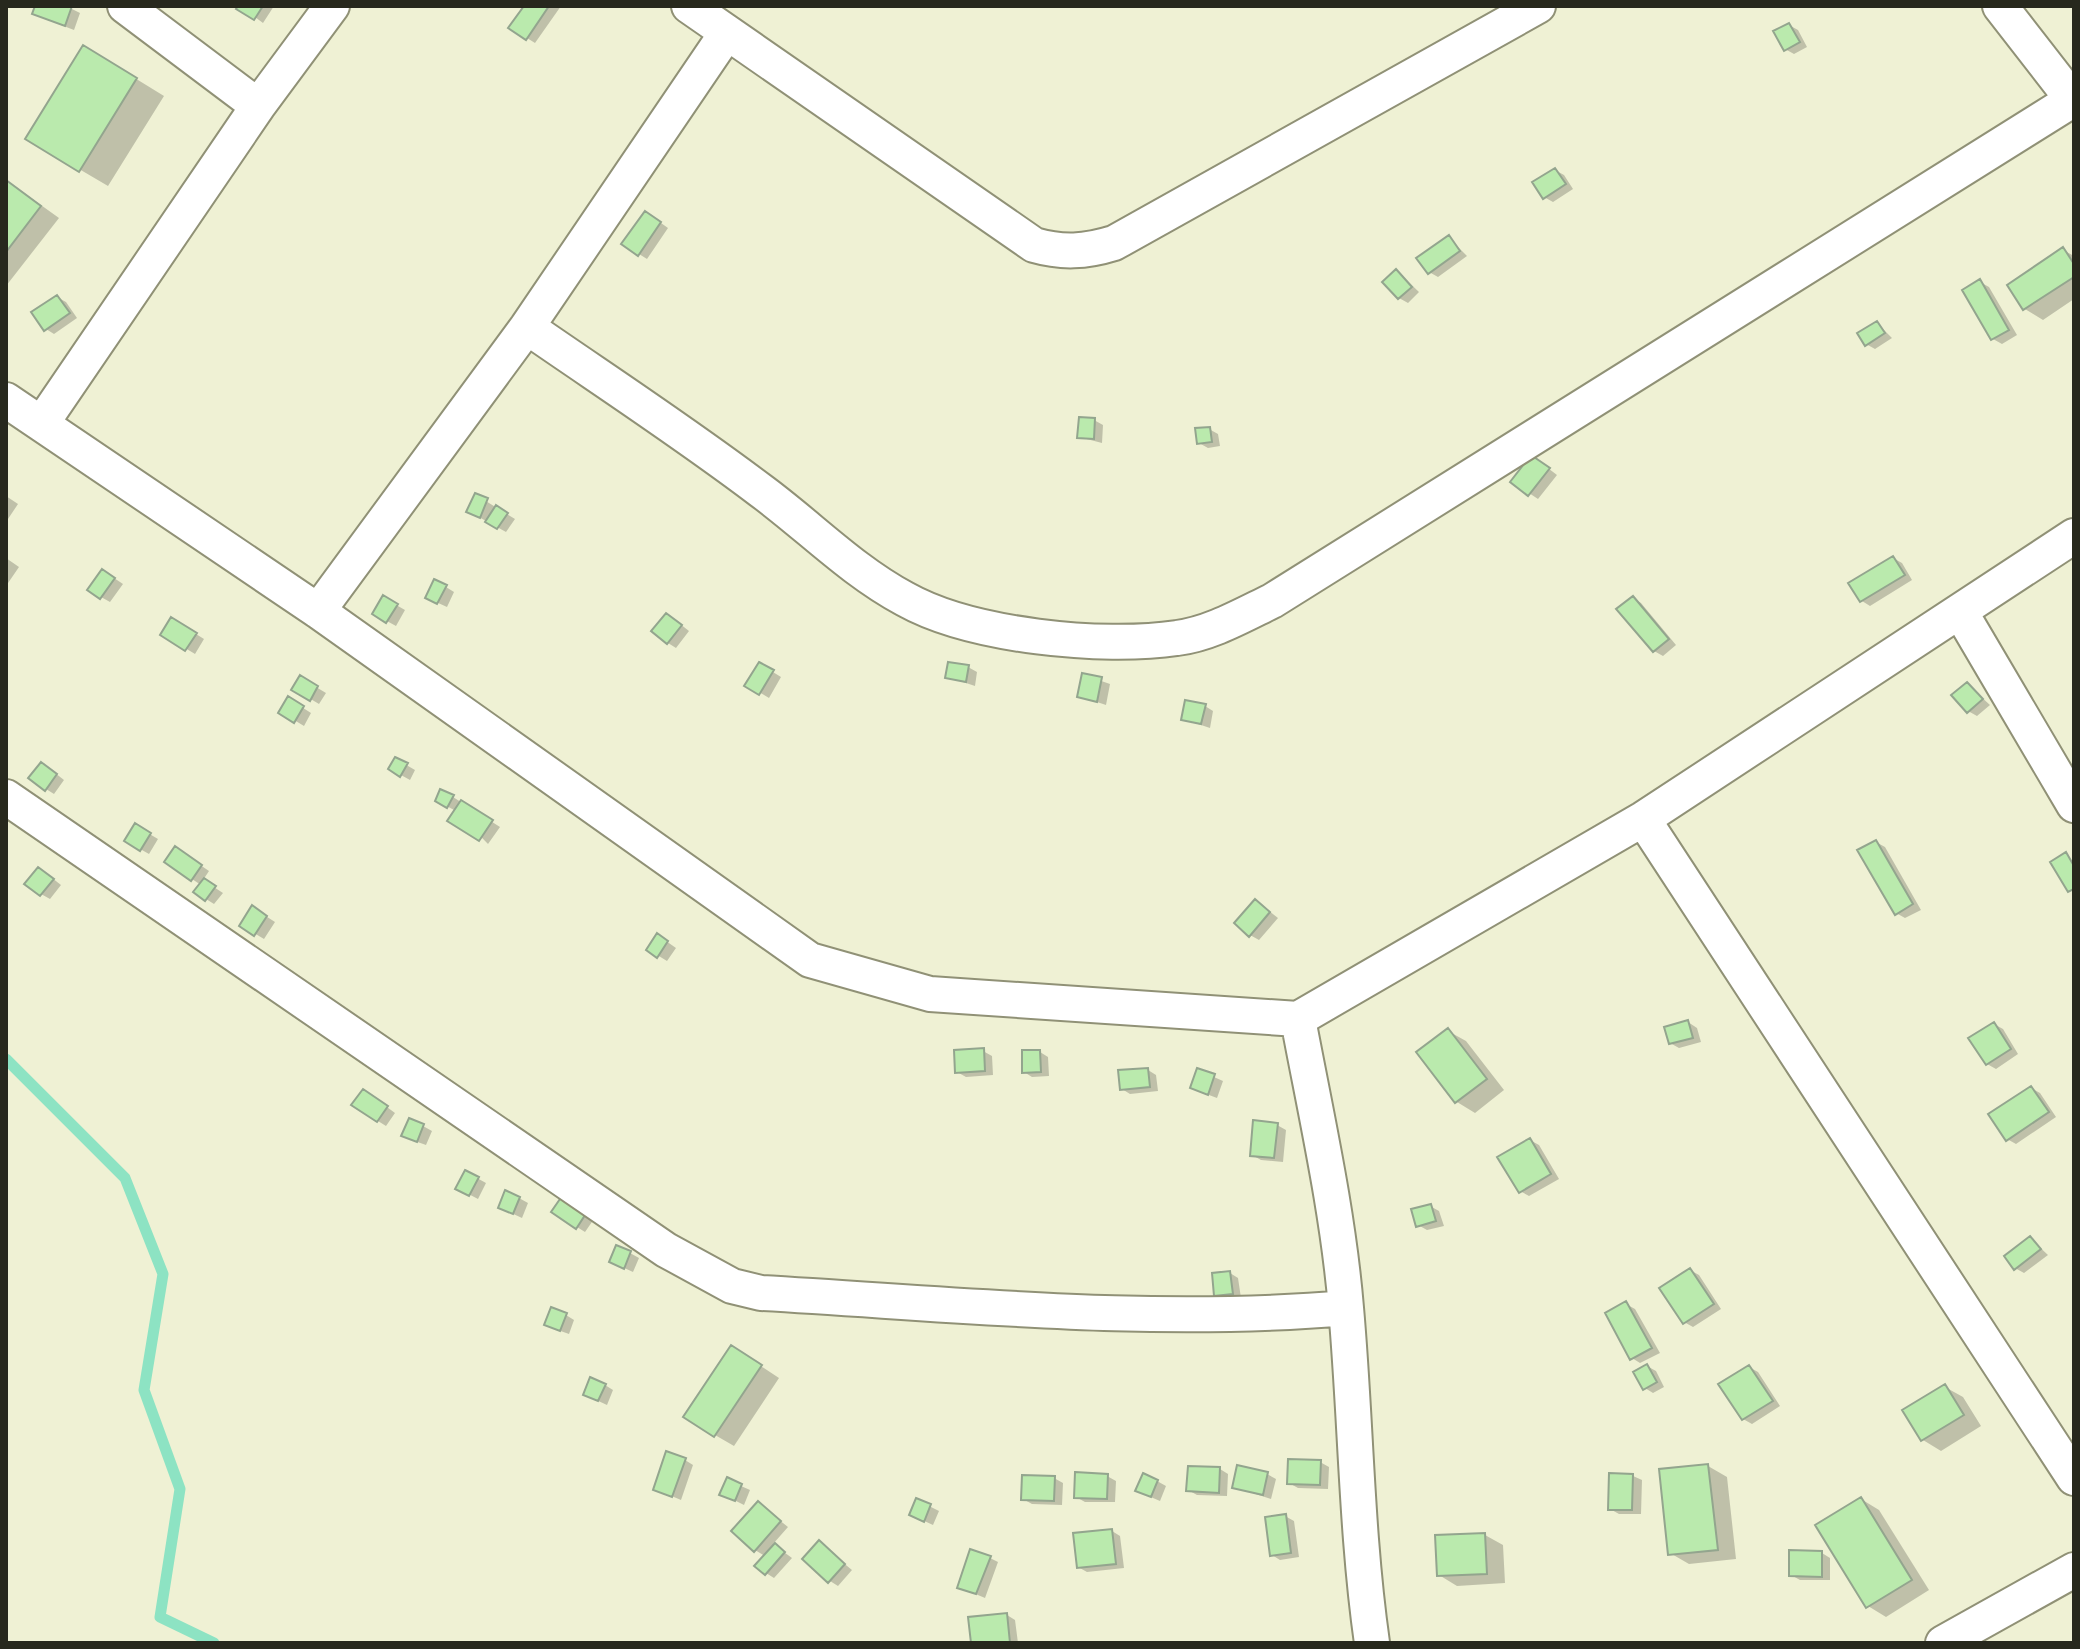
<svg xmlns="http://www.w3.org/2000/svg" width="2080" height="1649" font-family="'Roboto Serif',serif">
  <rect width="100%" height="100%" fill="#eff1d4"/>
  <path fill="#0003" d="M32,6h34l14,7 -6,17 -31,-12 -9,-5 2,-5z
    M240,6h34l-11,17z
    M526,6h35l-26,37 -8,-5z
    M1789,25l9,5 9,17 -13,7 -9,-5z
    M112,64l52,32 -56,90 -80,-47z
    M1555,170l9,5 9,14 -20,13 -9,-5z
    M6,180l53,38 -53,68z
    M654,218l14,10 -21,31 -8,-5z
    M1449,238l18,18 -29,21 -9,-5z
    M2063,250l11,6v43l-31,21 -18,-11 -16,-24z
    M1397,271l22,21 -11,11 -9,-5z
    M1980,282l9,5 28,48 -15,9 -9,-5z
    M57,297l9,5 11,16 -23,16 -8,-5z
    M1877,323l15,15 -17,11 -9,-5z
    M1094,420l9,5 -1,18 -23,-6z
    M1209,429l9,5 2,12 -12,2 -9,-5z
    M1540,462l17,13 -19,24 -26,-17z
    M476,495l39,24 -9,13 -29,-16z
    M6,496l12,8 -12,18z
    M6,558l13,9 -13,19z
    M1893,558l9,5 10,17 -42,26 -8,-5z
    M111,576l12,8 -13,18 -9,-5z
    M446,587l8,5 -7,15 -11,-5z
    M384,598l21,12 -9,16 -22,-12z
    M1633,598l8,5 35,42 -13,11 -9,-5z
    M172,619l32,20 -9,15 -33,-20z
    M675,620l14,11 -13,17 -8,-5z
    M760,664l21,13 -12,21 -22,-13z
    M968,667l9,5 -2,14 -27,-9z
    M1084,675l26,9 -4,21 -27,-9z
    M301,678l25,15 -7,11 -25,-15z
    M1967,684l23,21 -13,11 -9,-5z
    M289,699l22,14 -7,13 -23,-14z
    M1205,706l8,5 -3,17 -27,-9z
    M396,759l19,11 -5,10 -20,-11z
    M50,769l14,11 -10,14 -8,-5z
    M453,797l47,30 -12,17 -32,-33 -19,-10z
    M136,826l22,13 -9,15 -23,-13z
    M1876,842l9,5 36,63 -16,8 -9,-5z
    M184,854l25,17 -6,9 20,13 -9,11 -8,-5 -5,-14 -9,-6z
    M47,874l14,11 -11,14 -9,-5z
    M1256,901l22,17 -19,22 -9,-5z
    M261,913l14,9 -11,17 -23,-14z
    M666,941l10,7 -9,13 -18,-11z
    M1688,1022l9,6 4,14 -22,6 -9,-5z
    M1994,1024l9,5 15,25 -22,15 -9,-5z
    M1448,1031l18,10 38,49 -29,23 -18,-11 -38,-49z
    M983,1051l9,5 1,19 -27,2 -9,-5z
    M1040,1052l8,5 1,19 -17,1 -8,-5z
    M1148,1070l8,5 2,16 -28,3 -8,-5z
    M1198,1070l25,11 -6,17 -16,-6z
    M2031,1088l9,5 16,24 -40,27 -9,-5z
    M372,1096l23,17 -9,13 -8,-5z
    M1277,1125l9,5 -3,32 -22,-2 -9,-5z
    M423,1126l9,5 -6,14 -14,-5z
    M1530,1140l9,5 20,34 -30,17 -9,-5z
    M466,1172l20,11 -8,16 -21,-11z
    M519,1198l9,5 -6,15 -13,-6z
    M571,1203l23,16 -9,13 -8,-5z
    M1430,1206l9,5 5,15 -17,4 -9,-5z
    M2030,1238l18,17 -24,18 -9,-5z
    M630,1253l9,5 -6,14 -13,-6z
    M1690,1270l9,5 22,34 -28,18 -9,-5z
    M1230,1273l8,5 3,20 -16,2 -9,-5z
    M1626,1304l9,5 25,44 -20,10 -8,-5z
    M566,1315l8,5 -5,14 -14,-5z
    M750,1359l29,19 -45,68 -19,-11z
    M1647,1366l9,5 8,16 -11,6 -8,-5z
    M1749,1367l9,5 22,34 -28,18 -9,-5z
    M605,1385l8,5 -6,15 -13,-6z
    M1945,1387l18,10 18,29 -40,25 -18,-11z
    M685,1460l8,5 -12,35 -26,-11z
    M1320,1462l9,5 -1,22 -30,-1 -9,-5z
    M1708,1466l19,11 9,82 -47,5 -19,-11z
    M1220,1469l8,5 -1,22 -30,-1 -9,-5z
    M1267,1474l9,5 -5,20 -37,-12z
    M1107,1476l9,5 -1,21h-30l-9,-5z
    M1633,1476l9,4 -1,34h-22l-9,-5z
    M1054,1478l9,5 -1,22 -30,-1 -9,-5z
    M1157,1481l9,5 -6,15 -14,-6z
    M741,1486l9,4 -6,15 -22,-11z
    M1861,1499l18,11 50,80 -43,27 -18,-11z
    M917,1500l22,11 -6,14 -13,-6z
    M758,1503l30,24 -15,17 19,14 -18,20 -8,-5 -1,-17 -10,-6z
    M1285,1516l9,5 5,36 -19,3 -8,-5z
    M1112,1531l8,5 4,32 -37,4 -9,-5z
    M1485,1535l18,10 2,38 -48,3 -18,-11z
    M819,1543l33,27 -14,16 -8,-5z
    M1822,1553l8,5v22h-30l-9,-5z
    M990,1558l8,4 -13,36 -26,-11z
    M1007,1615l8,5 3,23h-45z"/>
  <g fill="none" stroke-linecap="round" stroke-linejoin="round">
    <path stroke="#8de3c3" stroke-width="11" d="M6,1059l119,119 38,96 -19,116 36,99 -20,128 54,26"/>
  </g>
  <path fill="#baeaad" stroke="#93a58e" stroke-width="2" d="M35,6h37l-7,20 -33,-12z
    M238,6h25l-9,14 -18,-11z
    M524,6h25l-23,34 -18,-12z
    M1789,23l11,19 -16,9 -11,-20z
    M83,45l54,33 -58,94 -54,-33z
    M1555,168l11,16 -23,15 -11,-17z
    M6,180l35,26 -35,46z
    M645,211l16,11 -23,34 -17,-12z
    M1449,235l11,16 -32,23 -12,-16z
    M2063,247l11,17v13l-51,33 -16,-25z
    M1396,269l16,18 -14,12 -16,-17z
    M1980,279l29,51 -18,10 -29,-50z
    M57,295l13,18 -26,18 -13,-19z
    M1877,321l8,12 -20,13 -8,-13z
    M1079,417l16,1 -1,21 -17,-1z
    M1210,427l2,15 -15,2 -2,-16z
    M1531,455l19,13 -22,28 -18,-14z
    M475,493l13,5 -8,20 -14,-6z
    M496,505l12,8 -11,16 -12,-7z
    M1893,556l12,19 -45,27 -12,-19z
    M102,569l13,9 -15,21 -13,-9z
    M434,579l13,6 -10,19 -12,-6z
    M383,595l15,9 -12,19 -14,-9z
    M1633,596l36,43 -16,13 -37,-43z
    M666,613l16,12 -15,19 -16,-13z
    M171,617l26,16 -12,18 -25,-16z
    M759,662l15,8 -15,25 -15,-9z
    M948,662l21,3 -3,17 -21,-4z
    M1082,673l20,4 -5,25 -20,-5z
    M300,675l18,11 -8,15 -19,-11z
    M1967,682l16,17 -16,14 -16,-18z
    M288,696l16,10 -10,17 -16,-10z
    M1185,700l21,4 -5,20 -20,-4z
    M395,757l13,6 -8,14 -12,-8z
    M41,762l16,12 -12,17 -17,-13z
    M440,789l14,6 -7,13 -12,-7z
    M461,800l32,20 -14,21 -32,-20z
    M135,823l16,10 -11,18 -16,-10z
    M1876,840l37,64 -18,11 -38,-65z
    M175,846l27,19 -11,16 -27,-19z
    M2066,852l8,14v23l-6,3 -18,-30z
    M38,867l16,12 -14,17 -16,-12z
    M204,878l12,8 -11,15 -12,-9z
    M1255,899l15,13 -21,25 -15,-14z
    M252,905l15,11 -13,20 -15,-10z
    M657,933l11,8 -11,17 -11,-8z
    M1688,1020l5,18 -24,6 -5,-17z
    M1994,1022l17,27 -25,16 -18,-27z
    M1448,1028l39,51 -32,24 -39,-51z
    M984,1048l1,23 -30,2 -1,-23z
    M1022,1050h18l1,22 -19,1z
    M1148,1068l2,19 -30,3 -2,-20z
    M1197,1068l18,6 -7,21 -18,-7z
    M2031,1086l18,26 -43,29 -18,-27z
    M363,1089l25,17 -11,16 -26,-17z
    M409,1118l15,6 -7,18 -16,-6z
    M1253,1120l25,3 -4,35 -24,-2z
    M1530,1138l21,36 -32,19 -22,-36z
    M465,1170l14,7 -10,19 -14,-7z
    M505,1190l15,7 -7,17 -15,-6z
    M562,1196l25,16 -11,17 -25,-17z
    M1431,1204l5,17 -20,6 -5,-18z
    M2030,1236l11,13 -27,21 -10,-14z
    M616,1245l15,6 -7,18 -15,-7z
    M1690,1268l24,36 -31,20 -24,-36z
    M1230,1271l3,23 -19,2 -2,-23z
    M1626,1301l26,47 -22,12 -25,-47z
    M551,1307l16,6 -7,18 -16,-6z
    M731,1345l31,20 -48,72 -31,-20z
    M1647,1364l10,18 -14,8 -10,-18z
    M1749,1365l24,36 -31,19 -24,-36z
    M590,1377l16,7 -8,17 -15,-6z
    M1945,1384l19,31 -43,26 -19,-31z
    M666,1451l20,7 -14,39 -19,-7z
    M1288,1459l33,1 -1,25 -33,-1z
    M1708,1464l10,86 -50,5 -9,-86z
    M1237,1465l31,7 -5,23 -31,-7z
    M1188,1466l32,1 -1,26 -33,-2z
    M1075,1472l33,2 -1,25 -33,-1z
    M1143,1473l15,7 -7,17 -16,-6z
    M1609,1473l24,1 -1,36h-24z
    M1022,1475l33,1 -1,25 -33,-1z
    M727,1477l15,7 -7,17 -16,-6z
    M1861,1497l51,83 -46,28 -51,-83z
    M916,1498l15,6 -7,18 -15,-7z
    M758,1501l23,20 -27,31 -23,-21z
    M1286,1514l5,39 -21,3 -5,-39z
    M1112,1529l4,35 -39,4 -4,-35z
    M1485,1533l2,41 -50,2 -2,-41z
    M819,1540l26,24 -17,19 -26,-24z
    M775,1543l10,9 -20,23 -11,-9z
    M970,1549l21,7 -15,38 -19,-6z
    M1789,1550l33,1v26l-33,-1z
    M1007,1613l3,30h-39l-3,-26z"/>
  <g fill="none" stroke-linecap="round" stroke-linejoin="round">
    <defs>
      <path id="minor" d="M125,6l133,100
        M689,6l345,239c28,8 51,7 80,-2l424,-237
        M2000,6l73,94
        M527,327c78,54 158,106 233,163 49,36 91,80 145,109 66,37 197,50 272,39 33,-4 66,-23 95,-37l802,-502
        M6,400l312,211 492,349 120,34 368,25 345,-200 431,-283
        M42,423l216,-317 74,-100
        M318,611l209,-284 199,-293
        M1961,613l113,192
        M6,797l660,453 66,36 29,7c195,11 390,32 585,15
        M1643,819l431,659
        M1298,1019c18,96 40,192 48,289 10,112 10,223 26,335
        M1943,1643l131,-73"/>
    </defs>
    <use href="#minor" stroke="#909176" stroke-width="38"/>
    <use href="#minor" stroke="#fff" stroke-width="34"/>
  </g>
  <rect width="2080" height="1649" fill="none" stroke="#27281d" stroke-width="16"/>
</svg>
